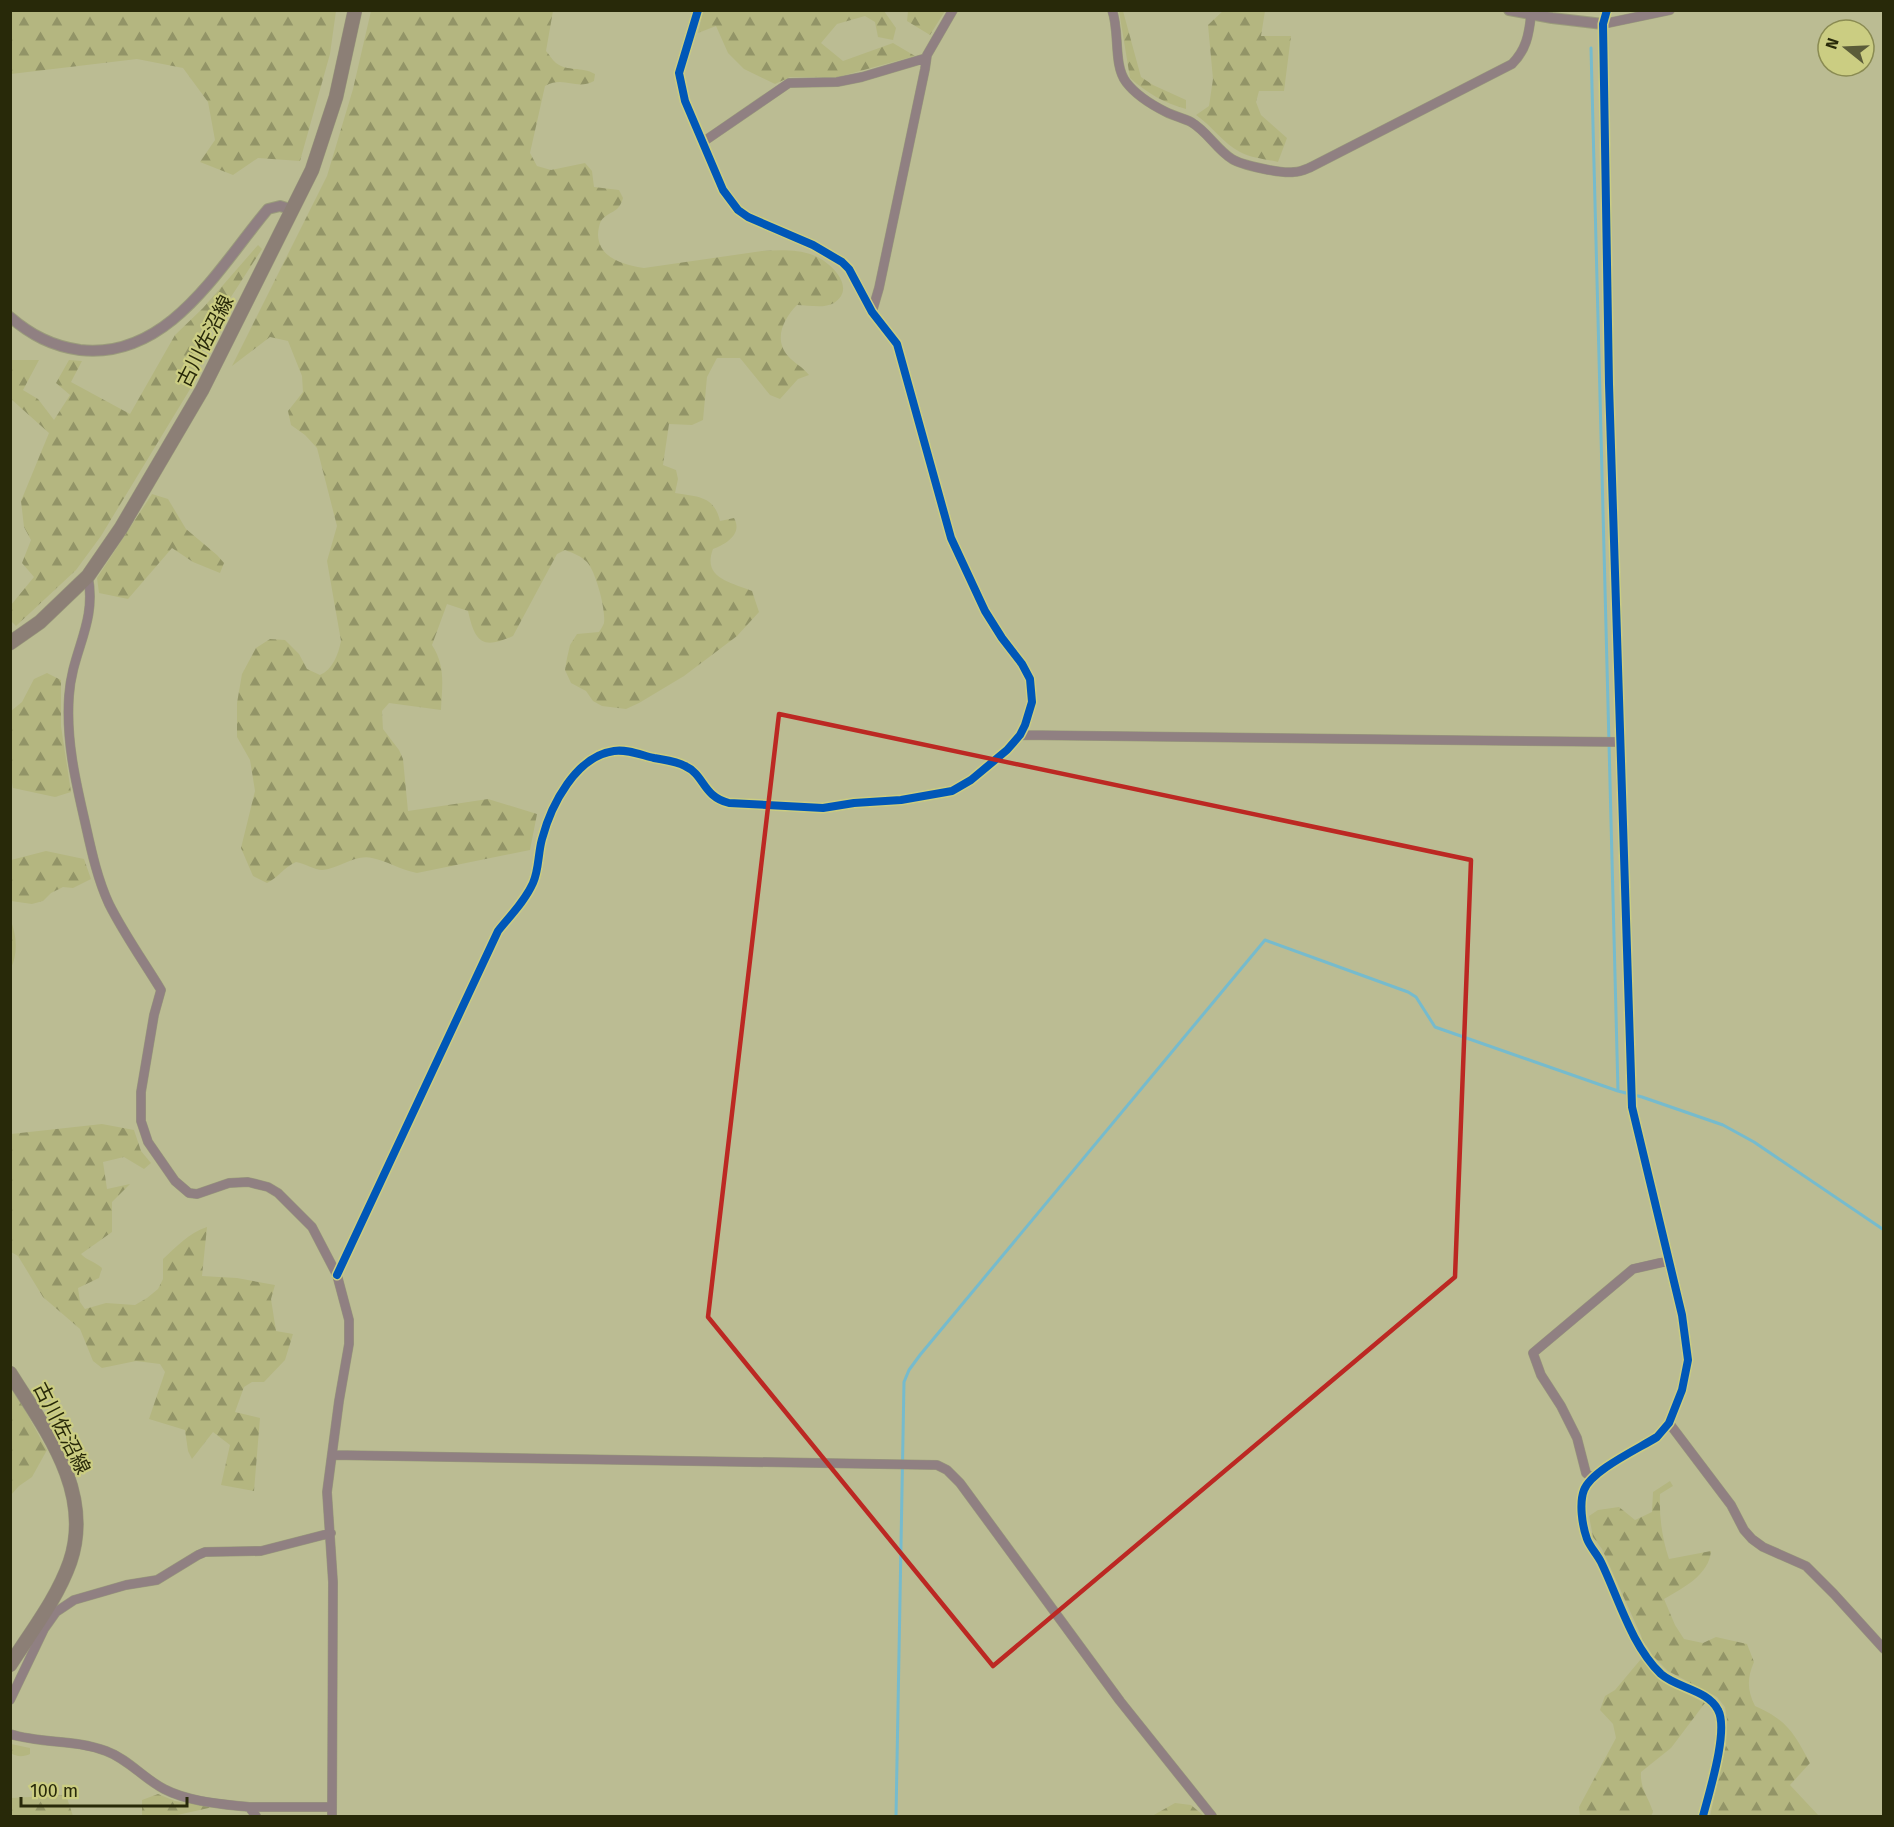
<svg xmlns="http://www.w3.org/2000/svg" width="1894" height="1827" font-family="'Fira Sans','Noto Sans JP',sans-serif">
  <defs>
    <pattern id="forest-firs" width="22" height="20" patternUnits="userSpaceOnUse" patternTransform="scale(1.5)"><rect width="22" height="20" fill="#b4b680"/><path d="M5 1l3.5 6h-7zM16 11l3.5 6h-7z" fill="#929467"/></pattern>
  </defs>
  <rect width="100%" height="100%" fill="#bbbc93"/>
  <path fill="url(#forest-firs)" d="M1224,10l41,1 -4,25h30l-7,55h-25l-3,11 5,13 26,23 -9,24c-12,-3 -27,-4 -38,-10 -16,-8 -28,-26 -44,-37l13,-9 4,-27 -5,-54z
    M10,11h326l-6,43 -30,107 -42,-3 -25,17 -33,-13 15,-22 -7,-38 -25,-34 -46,-9 -126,15z
    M371,11h182l-7,40c3,3 6,9 10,12 12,9 25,3 39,11l-1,7c-19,10 -29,-6 -49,5l-15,67 7,13 14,4 34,-7 7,8 2,16 25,3 4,8c-5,17 -14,12 -22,23 -2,4 -3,10 -3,14 1,24 27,30 46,33l118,-17c16,-1 35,-2 51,4 16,6 45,32 21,48 -10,6 -26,2 -37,2 -13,13 -24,34 -9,51 6,7 15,11 21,19l-11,4 -18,20 -10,-4 -30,-37h-23l-10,19 -4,43 -11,5 -23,-1 -6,41 13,5 2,9 -3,14c22,4 39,2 45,28l14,-3c9,16 -8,26 -21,31 -11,29 17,33 39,42l7,21 -22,24 -53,40 -45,27 -13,6 -24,-3 -9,-5 -7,-10 -15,-8 -6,-13 2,-12 3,-13 7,-11 22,-2c2,-3 4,-6 5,-9 2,-13 -8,-51 -17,-61 -6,-6 -14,-9 -22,-12l-8,4 -44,82c-31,14 -38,6 -45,-25l-21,-7 -15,41c14,22 10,40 9,65l-52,-7 -7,8 1,18 16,21 4,9 5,52 80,-12 49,15 -7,36 -113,23c-17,-3 -29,-12 -45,-15 -17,-4 -33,11 -50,12 -7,0 -18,-7 -26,-8 -12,5 -18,16 -29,21l-14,-7 -12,-28 14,-57 -5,-31 -13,-23v-34l5,-29 14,-26 14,-9 15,1 14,14 8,15 13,6c13,-6 18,-20 21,-34l-14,-80 10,-35 -20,-78 -12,-13 -14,-10 -3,-14 15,-19 -1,-16 -14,-35 -18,-4 -38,29 95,-190 26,-87z
    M703,11h181l12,17 -3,12 -15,-3 -3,-15 -10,-6 -28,8 -16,19 22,18 50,-18 22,13 -77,21h-48l-15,7 -31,-15 -16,-16 -12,-27 -18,7z
    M908,11v-1l37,1 -15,24 -23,-14z
    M1119,11h4l18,66 12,8 33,15v9c-22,-6 -39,-16 -56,-31z
    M258,245l4,4 -53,82 -14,50 -94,155 -25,34 -60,56 -5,-5v-16l23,-28 -12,-14 9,-23 -7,-13 -3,-26 28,-68 -38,-34v-39h28l-16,30 15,9 16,21 16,-25 -14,-12 13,-23 13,1 -11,21 59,32 45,-79 28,-27z
    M152,494l16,5 18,30 31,26 7,8 -4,10 -27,-11 -21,-14 -44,51 -29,-6 -2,-15z
    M47,673l14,7v46l10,66 -16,5 -42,-9 -2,-10v-67l11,-9 12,-23z
    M46,851l38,8 7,20 -18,9 -10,-1 -12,6 -8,8 -11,3 -21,-3v-41z
    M10,919c7,15 8,35 1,49z
    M102,1124l32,6 7,21 10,12 -7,6 -20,-12 -21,5 4,27 23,-5 -18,18v30l-31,22c5,6 15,8 21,14l-3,10 -21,10 2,14 5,7 21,-6 29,2 12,-7 11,-9 5,-10v-20c13,-12 26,-26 44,-32l-5,49 35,2 38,7 -4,14 5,32 17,3 -8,26 -21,22h-12l-8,5 -9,25 25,6 -6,73 -33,-6 9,-40 -17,-13 -21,27 -4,-8 -3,-21 -36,-11 16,-47 -5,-8 -24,-3 -34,7 -9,-7 -13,-32 -37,-32 -25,-41 -7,-4v-118z
    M11,1385l36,65 -15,27 -13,9 -8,9z
    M1670,1481l3,5 -13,8c-1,22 2,44 9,65l42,-8c-2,24 -28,37 -47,48l11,26 9,14 19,4 13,-6 31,7 7,18c-7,16 -7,28 1,44 32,14 39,27 55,57l-20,22 29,31h-109l16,-71 1,-26 -2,-12 -8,-10 -49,-26 -15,-15 -10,-16 -41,-91 -9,-12 -4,-21 9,-6 21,-3 16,13 17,-8 1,-20z
    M1641,1659l20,22 44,22 -34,45 -30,24c-1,17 7,24 12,40l-2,4h-71l-1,-9 37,-69 -3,-14 -13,-14 5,-14 10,-6z
    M11,1744l19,4v6c-6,3 -14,3 -19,-1z
    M158,1794l17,7 38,6 -40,9h-31v-16z
    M66,1795l7,21h-62v-18z
    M1175,1803l16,2 13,11h-52z"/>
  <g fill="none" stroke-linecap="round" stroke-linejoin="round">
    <path stroke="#76bbcd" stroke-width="3" d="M1591,48l27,1043
      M896,1816l8,-434 5,-12 11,-15 345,-415 143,52 8,5 19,30 183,64 24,6 81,28 31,17 130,88"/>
    <defs>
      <path id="minor" d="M1112,10c8,21 1,55 14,72 9,12 26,23 40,30 8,4 17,6 25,10 17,10 25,27 41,37 9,6 50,15 62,13 6,0 12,-3 17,-5l201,-103c14,-14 17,-29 19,-49
        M1607,10l-4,14 6,360 23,723 50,208 6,45 -6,30 -13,33 -12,14c-19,12 -65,33 -73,53 -5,13 -2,35 3,49 3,8 10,15 14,23 18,37 30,83 60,112 16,14 47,16 57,36 11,20 -9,83 -15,106
        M1603,24l67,-14
        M703,142l86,-59 48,-1 25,-5 64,-19
        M872,312l7,-24 46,-219 2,-14 26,-45
        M88,576c9,48 -16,74 -19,120 -3,43 6,83 16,126 6,27 12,56 24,82 15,30 35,58 52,86l-7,25 -13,77v29l7,21 27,39 14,12 8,1 32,-11 19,-1 20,5 10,6 34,34 25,48 12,45v24l-10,57 -12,91 6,90 -1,234
        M1020,735l600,7
        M337,1275l161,-344c12,-15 27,-30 35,-48 6,-13 5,-30 9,-44 9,-34 34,-83 72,-88 13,-2 27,4 40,7 10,2 22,3 31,8 20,9 17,30 44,37l94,5 31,-5 47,-3 51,-9 19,-11 36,-30 13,-15 5,-10 7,-23 -2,-23 -8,-15 -20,-26 -17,-27 -34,-73 -54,-194 -25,-32 -23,-43 -7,-7 -29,-17 -65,-28 -10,-7 -15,-20 -38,-89 -6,-28 19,-63
        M1669,1423l62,82 13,25 8,9 11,8 43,19 28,28 50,55
        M332,1455l605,10 10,5 13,13 160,218 92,115
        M1591,1477l-5,-4 -9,-35 -16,-32 -20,-31 -8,-22 100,-84 35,-8
        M44,1629l12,-17 18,-12 52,-15 31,-5 41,-25 7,-3 56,-1 70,-18
        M10,1700l34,-71 -3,-2
        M10,1734c32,10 64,5 96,17 22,8 37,27 58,38 25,13 58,15 85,18l7,9
        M249,1807h83"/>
      <path id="tertiary" d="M1509,10l43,8 51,6
        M10,317c21,18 42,29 70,33 89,10 139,-83 188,-141l12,-3 13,4"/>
      <path id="primary" d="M10,643l30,-21 48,-46 33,-48 81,-138 110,-220 24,-73 19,-87
        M10,1373c35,56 84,119 60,189 -13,37 -39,70 -60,103"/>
    </defs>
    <use href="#minor" stroke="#9a9b7b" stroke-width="10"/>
    <use href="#tertiary" stroke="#9a9b7b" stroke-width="12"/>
    <use href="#primary" stroke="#9a9b7b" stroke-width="15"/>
    <use href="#minor" stroke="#908082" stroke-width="9"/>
    <use href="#tertiary" stroke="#908082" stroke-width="10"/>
    <use href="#primary" stroke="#8c7f76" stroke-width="14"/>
    <defs>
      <path id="cycleway" d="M1607,10l-4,14 6,360 23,723 50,208 6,45 -6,30 -13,33 -12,14c-19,12 -65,33 -73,53 -5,13 -2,35 3,49 3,8 10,15 14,23 18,37 30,83 60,112 16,14 47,16 57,36 11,20 -9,83 -15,106
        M337,1275l161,-344c12,-15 27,-30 35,-48 6,-13 5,-30 9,-44 9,-34 34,-83 72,-88 13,-2 27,4 40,7 10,2 22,3 31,8 20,9 17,30 44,37l94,5 31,-5 47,-3 51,-9 19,-11 36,-30 13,-15 5,-10 7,-23 -2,-23 -8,-15 -20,-26 -17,-27 -34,-73 -54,-194 -25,-32 -23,-43 -7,-7 -29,-17 -65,-28 -10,-7 -15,-20 -38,-89 -6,-28 19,-63"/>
    </defs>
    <use href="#cycleway" stroke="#cbcd82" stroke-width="11"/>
    <use href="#cycleway" stroke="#0057b8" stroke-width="8"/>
  </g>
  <path fill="none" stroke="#bc2823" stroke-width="4.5" stroke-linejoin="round" d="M779,714l692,146 -16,417 -462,389 -285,-349z"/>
  <g text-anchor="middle" stroke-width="4.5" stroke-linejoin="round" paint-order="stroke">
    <g font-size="20" fill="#282909" stroke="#cbcd82">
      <text transform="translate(205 341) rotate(-63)" y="7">古川佐沼線</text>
      <text transform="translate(62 1428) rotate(63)" y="7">古川佐沼線</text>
    </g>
  </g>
  <rect width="1894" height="1827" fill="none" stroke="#282909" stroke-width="24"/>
  <g transform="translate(1846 48) rotate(288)"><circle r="28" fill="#cbcd82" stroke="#8a8b52" stroke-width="1.5"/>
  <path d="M0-4.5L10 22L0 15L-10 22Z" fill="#5b5c39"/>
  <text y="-9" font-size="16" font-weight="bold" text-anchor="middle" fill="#282909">N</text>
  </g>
  <path d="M21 1797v9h166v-9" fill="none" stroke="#282909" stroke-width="3"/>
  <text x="30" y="1797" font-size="18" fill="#282909" stroke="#cbcd82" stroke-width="4.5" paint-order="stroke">100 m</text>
</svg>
